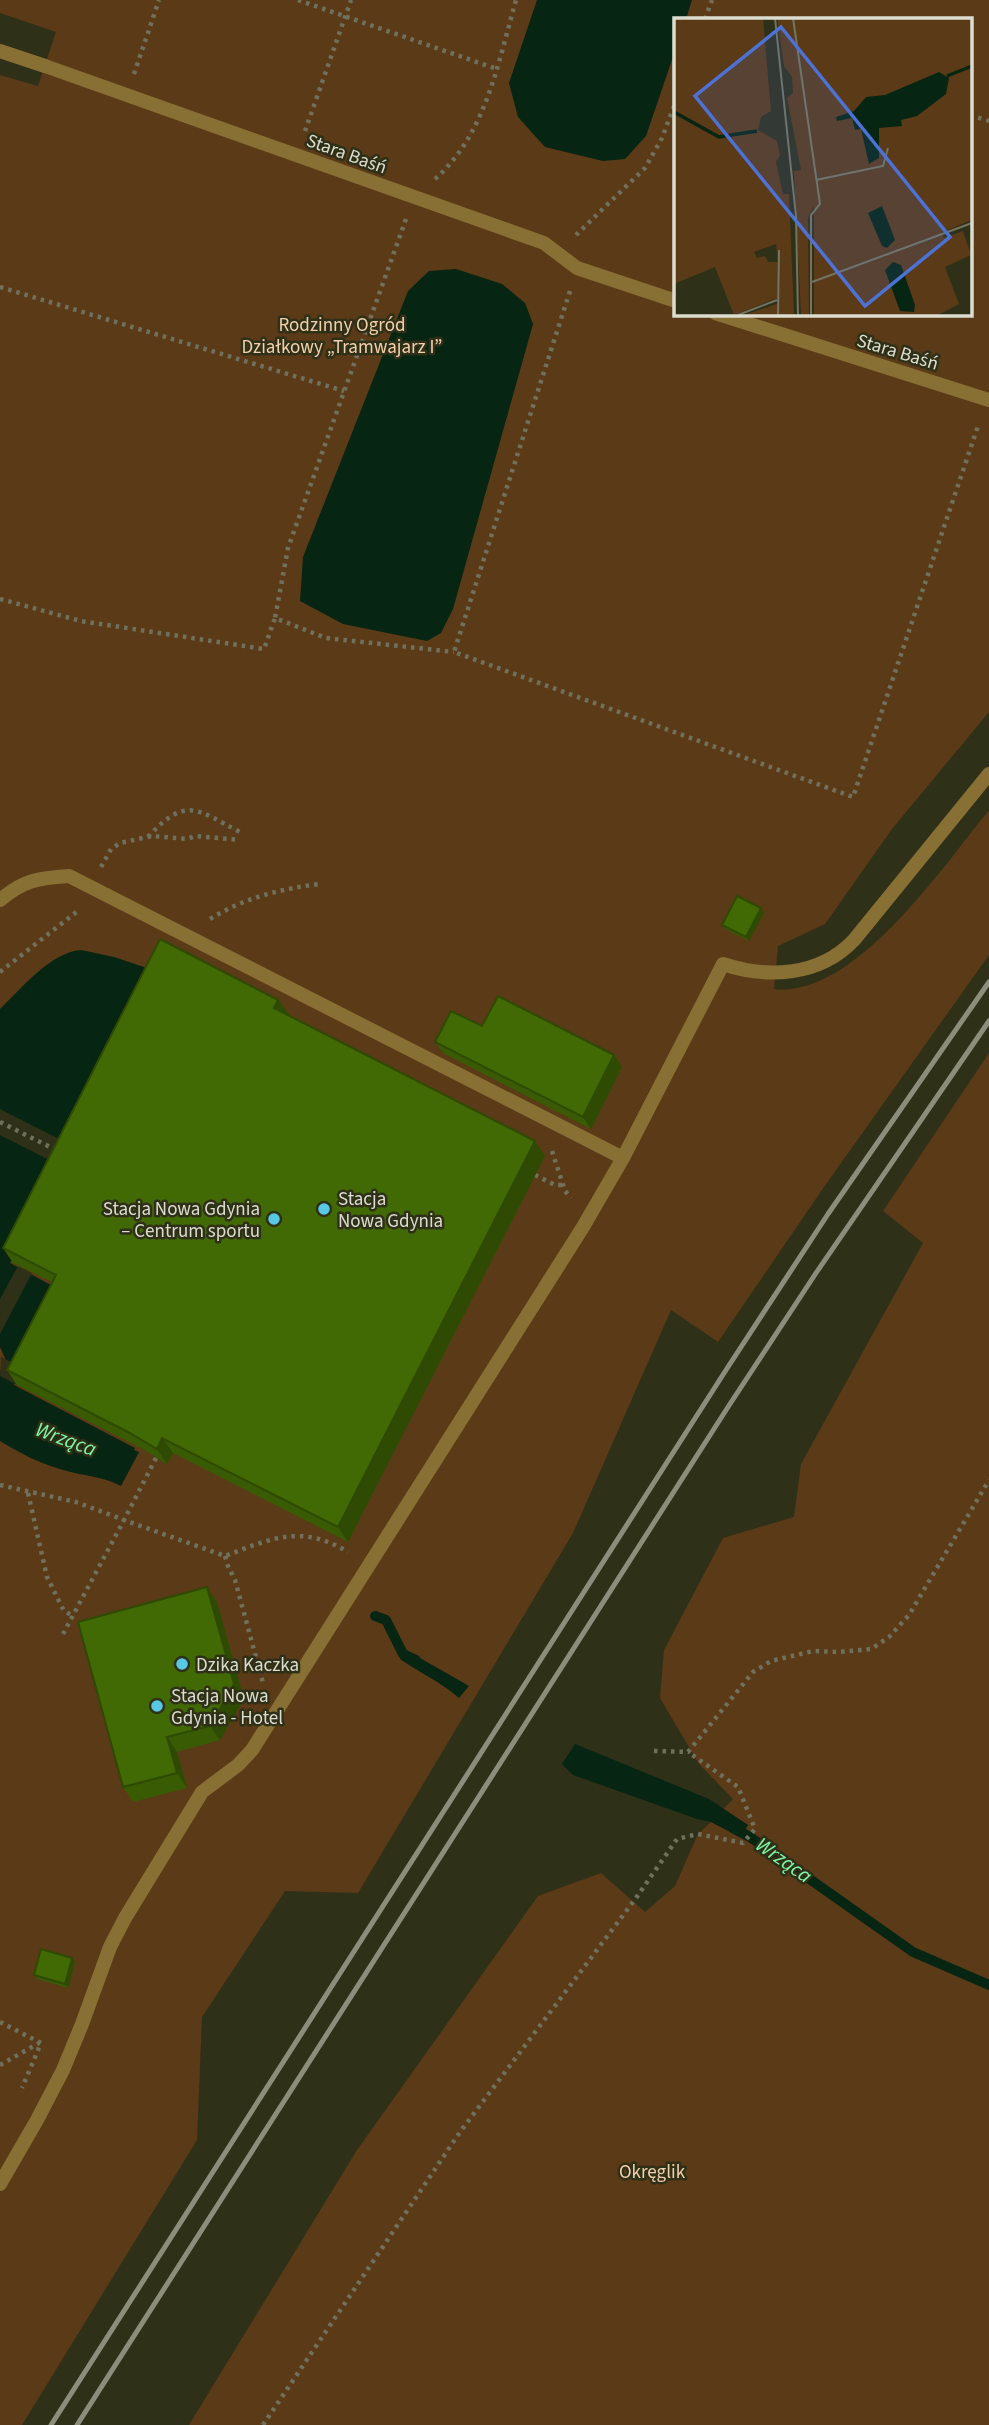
<svg xmlns="http://www.w3.org/2000/svg" width="989" height="2425" font-family="'Source Sans 3',sans-serif">
  <rect width="100%" height="100%" fill="#2f3018"/>
  <path fill="#5b3a17" fill-rule="evenodd" d="M0,0h989v712l-97,117 -67,95 -47,22 -4,43c80,10 170,-124 215,-179v145l-165,232 -106,155 -47,-32 -98,223 -215,360 -73,-2 -83,126 -5,123 -175,285h-22v-2350l38,11 18,-54 -56,-19zM676,19h294v294h-294z
    M989,1053v1372h-800l168,-275 181,-254 63,-23 44,39 30,-26 23,-52 13,-12 29,15 8,-12 -26,-15 11,-11 -34,-35 -39,-66 4,-48 59,-112 71,-21 7,-53 122,-221 -40,-32z"/>
  <path fill="#062512" d="M537,0h155l-6,19h-10v29l-30,88 -21,23 -22,2 -58,-14 -27,-30 -9,-34z
    M456,269l46,15 23,19 8,21 -80,285 -12,24 -14,8 -84,-17 -43,-23 3,-44 105,-266 21,-20z
    M81,950l33,7 45,15 -149,291 52,28 -48,94 121,63 -1,2 5,2 -18,34c-17,-9 -36,-10 -54,-15 -24,-6 -46,-17 -67,-30v-69l5,-14 -5,-11v-338c21,-20 51,-57 81,-59z
    M406,1650l63,36 -10,12c-18,-16 -39,-25 -59,-39z
    M575,1744l134,55 39,26 -8,12 -29,-15 -14,-3 -124,-44 -11,-11z"/>
  <path fill="#2f3018" d="M0,1109l73,37 -10,21 -63,-32z
    M18,1266l14,7 -32,61v-35z
    M1,1357l25,12 -9,16 -17,-9z"/>
  <g fill="none" stroke-linecap="round" stroke-linejoin="round">
    <path stroke="#062512" stroke-width="10" d="M375,1616l11,4 17,34 13,6
      M733,1828l17,9 163,115 76,33"/>
    <path stroke="#70715d" stroke-width="4.5" stroke-dasharray="3.5 5" stroke-linecap="butt" d="M298,0l199,69
      M705,19l7,-19
      M134,74l25,-74
      M970,115l19,6
      M305,131l46,-131
      M435,179c51,-45 63,-116 81,-179
      M406,219l-118,329 -13,70 51,20 128,14
      M576,235l69,-67 17,-30 14,-37
      M0,287l344,104
      M570,291l-116,361 399,145 126,-374
      M0,599l81,22 183,28 11,-31
      M148,837c38,-42 49,-27 92,-5
      M101,867l10,-18 9,-6 32,-7 35,3 8,-3 45,4
      M210,919c34,-21 70,-30 109,-35
      M0,972l79,-62
      M0,1122l58,29
      M552,1151l13,40 6,7
      M535,1175l20,10h8
      M156,1458l-32,62 101,36c47,-18 77,-32 123,-4
      M0,1485l76,17 48,18 -61,114
      M28,1493l19,84 17,34 9,5
      M225,1556l3,10 7,14 28,103
      M654,1751l34,1 65,-80 18,-11 42,-10 26,1 32,-3 18,-12 20,-22 80,-135
      M0,2022l41,21 -19,45
      M0,2065l39,-22
      M263,2425l197,-293 176,-234 41,-59 21,-5 45,9 12,-14 -17,-42 -50,-35"/>
    <path stroke="#886f33" stroke-width="14" d="M45,66l499,177 33,25 99,33
      M715,313l274,87
      M0,900c24,-20 38,-22 69,-24l554,282
      M0,2184l37,-64 26,-50 19,-46 28,-77 15,-29 77,-126 36,-27 14,-15 331,-523 40,-69 100,-194c45,15 97,12 131,-24l135,-166"/>
    <path stroke="#886f33" stroke-width="14" d="M0,51l45,15"/>
    <path stroke="#8c8d7a" stroke-width="5" d="M51,2425l675,-1055 102,-156 161,-232
      M77,2425l651,-1018 88,-134 173,-252"/>
  </g>
  <path fill="#395b03" d="M764,913l-15,28 -24,-12 -3,-4z
    M278,1000l11,14 -1,1 257,141 -197,386 -175,-89 -6,11 -28,-17 -122,-62 -10,-15 45,-88 -39,-19 -10,-15z
    M482,1026l140,41 -31,62 -148,-76 -8,-11z
    M217,1602l27,97 -24,41 -43,12 10,36 -54,14 -10,-15z
    M75,1962l-7,26 -31,-9 -3,-4z"/>
  <path fill="#2e4a03" d="M761,908l3,5 -15,28 -3,-4z
    M278,1000l11,14 -5,9 -10,-15z
    M614,1055l8,12 -31,62 -8,-12z
    M535,1141l10,15 -197,386 -10,-15z
    M162,1438l11,15 -6,11 -10,-15z
    M207,1587l10,15 27,97 -24,41 -10,-14z
    M167,1737l10,15 10,36 -10,-15z
    M72,1958l3,4 -7,26 -3,-4z"/>
  <path fill="#426a04" stroke="#2e4a03" stroke-width="2" d="M737,896l24,12 -15,29 -24,-12z
    M160,939l118,61 -4,8 261,133 -197,386 -176,-89 -5,11 -29,-17 -121,-62 49,-95 -53,-27z
    M498,996l116,59 -31,62 -148,-75 16,-31 31,15z
    M207,1587l27,97 -24,42 -43,11 10,36 -54,14 -45,-165z
    M41,1949l31,9 -7,26 -31,-9z"/>
  <g fill="#59c8e5" stroke="#2f3018" stroke-width="2.5">
    <circle cx="324" cy="1209" r="7"/>
    <circle cx="274" cy="1219" r="7"/>
    <circle cx="182" cy="1664" r="7"/>
    <circle cx="157" cy="1706" r="7"/>
  </g>
  <g text-anchor="middle" stroke-width="5" stroke-linejoin="round" paint-order="stroke">
    <g font-size="19" fill="#dcddcf" stroke="#2f3018">
      <text transform="translate(347 153) rotate(20)" y="7">Stara Baśń</text>
      <text transform="translate(898 351) rotate(17)" y="7">Stara Baśń</text>
    </g>
    <g font-size="19" fill="#f4cfab" stroke="#2f3018">
      <text x="342" y="331">Rodzinny Ogród<tspan x="342" dy="22">Działkowy „Tramwajarz I”</tspan></text>
      <text x="652" y="2178">Okręglik</text>
    </g>
    <g font-size="19" fill="#dcddcf" stroke="#2f3018" text-anchor="start">
      <text x="338" y="1205">Stacja<tspan x="338" dy="22">Nowa Gdynia</tspan></text>
      <text x="260" y="1215" text-anchor="end">Stacja Nowa Gdynia<tspan x="260" dy="22">– Centrum sportu</tspan></text>
      <text x="196" y="1671">Dzika Kaczka</text>
      <text x="171" y="1702">Stacja Nowa<tspan x="171" dy="22">Gdynia - Hotel</tspan></text>
    </g>
    <g font-size="21" font-style="italic" fill="#7ef7a6" stroke="#2f3018">
      <text transform="translate(66 1439) rotate(20)" y="7">Wrząca</text>
      <text transform="translate(784 1860) rotate(35)" y="7">Wrząca</text>
    </g>
  </g>
  <g transform="translate(674 18)">
    <rect width="298" height="298" fill="#2f3018"/>
    <path d="M0,0h89l8,93 -10,6 -3,13 19,11 3,14 -4,7 7,32h6l5,121h-50l33,-11v-6l-43,17 -19,-48 -41,17zM102,226l2,18h-10l-3,-6 -8,2 -3,-6zM103,0h194v202l-30,13 3,5 19,-7 8,24 -26,12 14,37 -21,11h-124v-109l-6,12 1,97h-8l-7,-144 7,-1 -14,-72 6,-5 -1,-16 -8,-11z" fill="#5b3a17" fill-rule="evenodd"/>
    <path d="M265,54l10,6 -3,16 -29,22 -16,4 1,6 -23,2v30l-10,6 -8,-35 -6,1 -3,-12 -15,3 -1,-4 18,-6 12,-14 19,-2zM208,188l13,34 -8,8 -5,-2 -14,-33zM219,244l8,3 14,40 -1,7 -14,-1 -15,-41z" fill="#062512"/>
    <path fill="none" stroke="#062512" stroke-width="3.5" d="M273,58l25,-10M0,94l45,25 38,-6"/>
    <path fill="none" stroke="#747561" stroke-width="2" d="M101,0l21,198 2,99M119,0l27,186 -9,11v100M142,162l67,-14 5,-18M138,264l160,-59M64,297l39,-15M104,297l1,-65"/>
    <path fill="#4d72d6" fill-opacity="0.15" stroke="#4d72d6" stroke-width="3.5" d="M107,9l169,210 -85,69 -170,-210z"/>
    <rect width="298" height="298" fill="none" stroke="#dcddcf" stroke-width="3.5"/>
  </g>
</svg>
